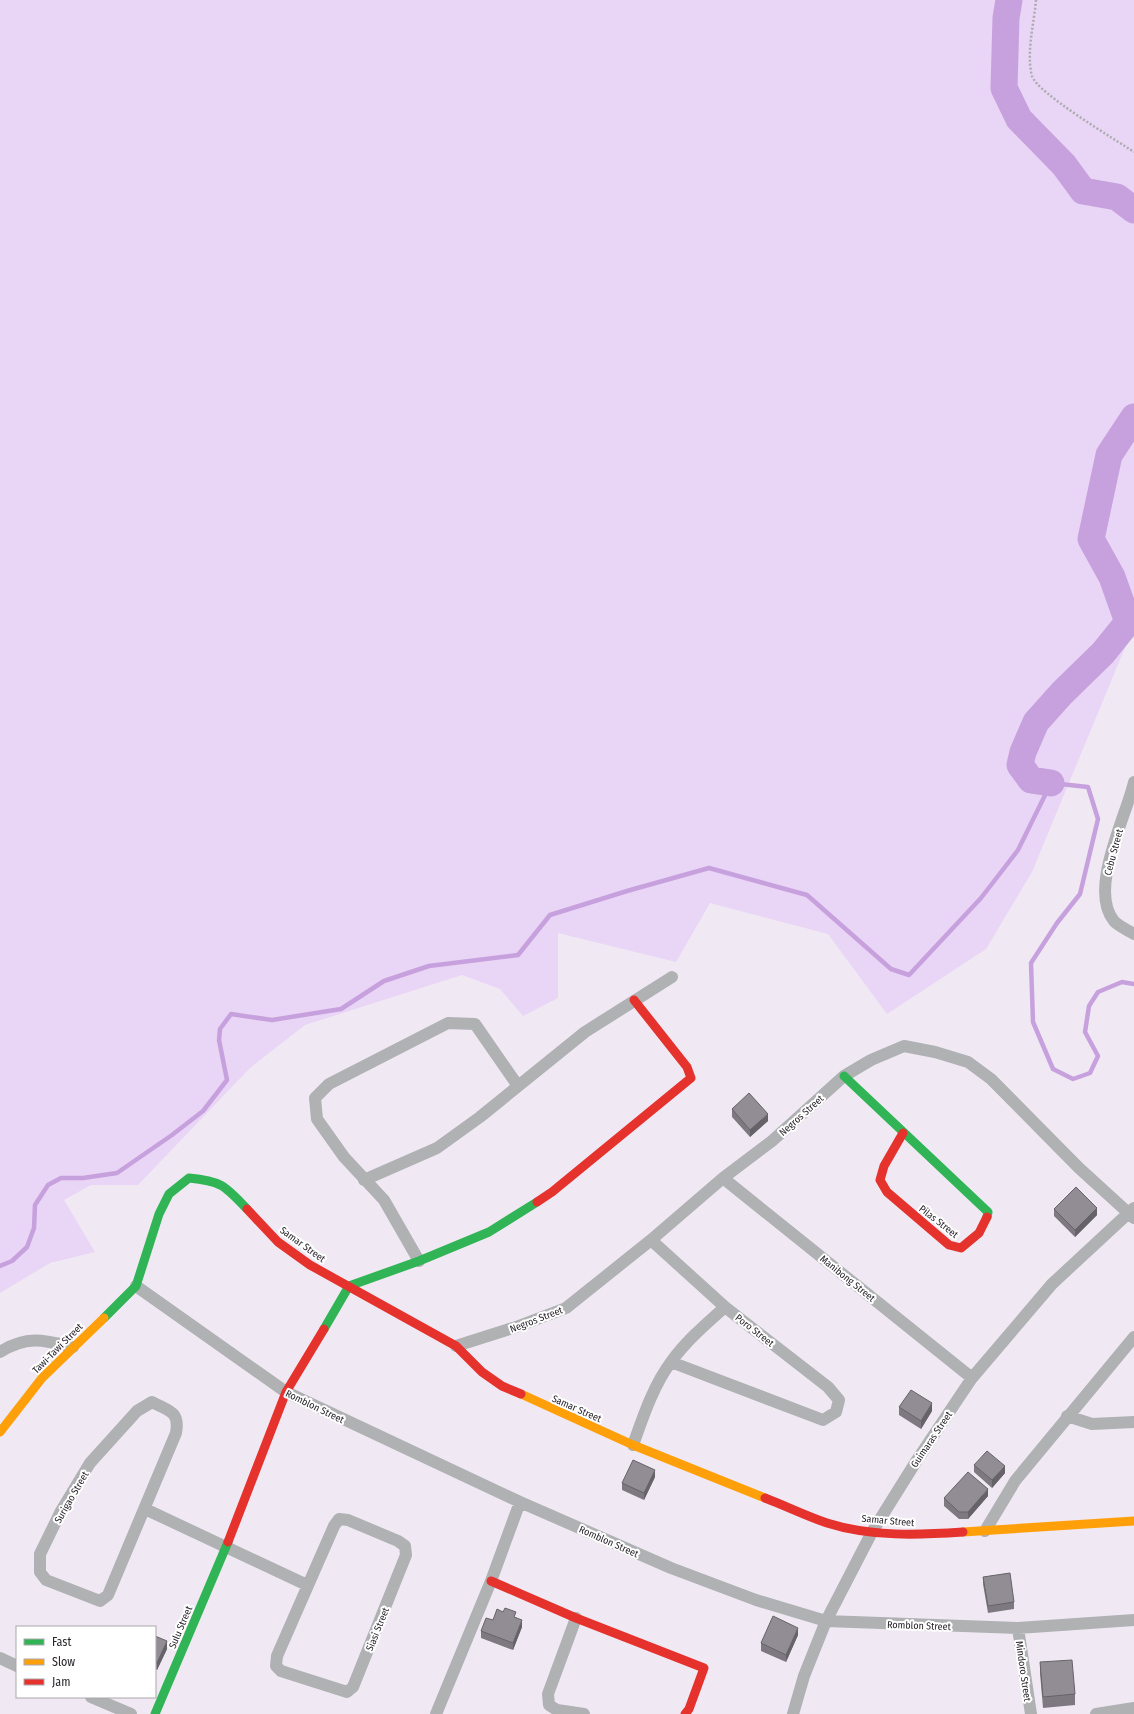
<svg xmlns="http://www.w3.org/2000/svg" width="1134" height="1714" font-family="'Fira Sans Condensed',sans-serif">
  <rect width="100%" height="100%" fill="#f0e9f4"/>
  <path fill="#e9d5f5" d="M0,0h1134v626l-102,246 -46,77 -99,65 -59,-80 -118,-31 -34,59 -118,-29v65l-35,18 -23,-27 -38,-14 -157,50 -55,43 -112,117h-47l-27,15 31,52 -45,11 -50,30z"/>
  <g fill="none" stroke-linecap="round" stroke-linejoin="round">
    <path stroke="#c7a1dd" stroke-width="4.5" d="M0,1266l12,-5 15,-14 7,-19 1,-23 13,-20 13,-7h22l34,-5 55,-38 31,-24 24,-31 -8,-40 1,-11 11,-15 41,6 69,-11 43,-28 45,-15 89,-11 32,-40 77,-24 82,-23 98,27 84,74 18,6 72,-77 37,-48 33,-67 37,4 10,32 -18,75 -23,29 -26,40 2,59 20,47 20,10 17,-6 8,-17 -13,-24 4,-26 9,-14 24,-10 12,2"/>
    <path stroke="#c7a1dd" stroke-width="27" d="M1009,0l-3,18 -2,70 15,31 45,46 19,26 34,6 17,13
      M1051,783l-20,-3 -11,-15 3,-13 13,-30 26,-29 41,-40 25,-31 -16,-45 -21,-38 18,-84 25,-38"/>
    <path stroke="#acacae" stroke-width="2.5" stroke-dasharray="2 2" stroke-linecap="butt" d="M1036,0c-2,24 -10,53 -4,76 5,17 84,64 102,76"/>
    <path stroke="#afb1b3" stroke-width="12" d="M1134,782c-8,35 -46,108 -20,139 4,5 14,9 20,13
      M723,1178l249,200
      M364,1180l73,-32 43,-31 105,-85 87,-55
      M651,1240l74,67 103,80 11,13 -3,12 -13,8 -152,-58
      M419,1261l-35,-61 -40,-43 -27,-38 -2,-21 14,-14 119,-61 27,1 43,62
      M136,1286l150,106 234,110 151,66 85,32 70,21 192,7 116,-8
      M456,1346l60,-19 50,-19 85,-68 72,-62 49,-37 72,-65 27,-16 33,-14 31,6 33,10 23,17 88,89 55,50
      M0,1352c27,-17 44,-12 73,-5
      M152,1402c17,9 28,9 24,31l-68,162 -8,6 -54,-21 -6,-8v-18l21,-43 29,-48 47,-52z
      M1067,1416l25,8 42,-2
      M633,1445c10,-28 20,-59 38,-83 15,-21 35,-38 54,-55
      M145,1509l162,76
      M339,1519l9,1 50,21 7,5 1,9 -53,132 -6,5 -66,-21 -5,-5 1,-10 57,-130z
      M985,1531l30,-50 119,-144
      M576,1618l-28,76 1,11 8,5 27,4
      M1018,1628l13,86
      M0,1658l17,8
      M91,1697l40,17
      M436,1714l55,-133 29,-79
      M793,1714l11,-38 22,-55 46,-89 45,-72 55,-82 80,-94 82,-76
      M1096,1714l38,-6"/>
    <path stroke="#30b455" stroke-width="9" d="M844,1076l144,136 -1,5
      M104,1318l32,-32 23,-72 10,-20 20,-16c33,3 36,8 58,31
      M324,1329l25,-43 70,-25 70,-29 48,-30
      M155,1714l73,-172"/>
    <path stroke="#ff9f0a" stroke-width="9" d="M521,1394l112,51 132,53
      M0,1432l42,-54 62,-60
      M963,1532l171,-11"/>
    <path stroke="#e5322d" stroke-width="9" d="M903,1133l-19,33 -4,14 7,12 62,53 12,3 18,-15 8,-16
      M537,1202l15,-10 139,-114 -4,-11 -53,-67
      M247,1209l31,33 32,23 146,81 26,26 20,14 19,8
      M765,1498c21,8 41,18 62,25 44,14 92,12 136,9
      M228,1542l58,-150 38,-63
      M491,1581l85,37 128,50 -15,41 -4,5"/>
  </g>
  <path fill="#7e7980" d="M732,1109l36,12 -18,16 -18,-20z
    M1054,1209l43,6 -22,22 -21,-21z
    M899,1407l33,4 -11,18 -22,-14z
    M974,1465l31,8 -13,15 -18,-16z
    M655,1477l-11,23 -22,-10v-7z
    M988,1496l-20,23h-9l-15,-13v-8z
    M983,1577l31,25v7l-26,4 -5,-29z
    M516,1617l6,10 -9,23 -32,-12v-7l12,-11z
    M798,1635l-12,27 -25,-11v-8z
    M155,1636l12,13 -10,21 -2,-1z
    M1040,1662l35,32v11l-32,3 -3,-35z"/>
  <path fill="#666368" d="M768,1114v7l-18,16v-7z
    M1097,1208v7l-22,22v-7z
    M932,1403v8l-11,18v-8z
    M1005,1466v7l-13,15v-8z
    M655,1470v7l-11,23v-7z
    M988,1489v7l-20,23v-7z
    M522,1620v7l-9,23v-7z
    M798,1628v7l-12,27v-7z
    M167,1641v8l-10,21v-7z"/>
  <path fill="#928d95" stroke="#666368" d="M749,1093l19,21 -18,16 -18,-21z
    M1076,1187l21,21 -22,22 -21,-21z
    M911,1390l21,13 -11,18 -22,-14z
    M987,1451l18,15 -13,14 -18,-15z
    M633,1460l22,10 -11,23 -22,-10z
    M968,1472l20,17 -20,23h-9l-15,-14z
    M1010,1573l4,29 -26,4 -5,-29z
    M505,1608l11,4 -2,5 8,3 -9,23 -32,-12 5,-13 7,2 4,-11 6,3z
    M773,1616l25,12 -12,27 -25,-12z
    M155,1636l12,5 -10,22 -2,-1z
    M1072,1660l3,34 -32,3 -3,-35z"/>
  <g text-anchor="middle" stroke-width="4" stroke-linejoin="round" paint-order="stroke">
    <g font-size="10" fill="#2a252d" stroke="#fff">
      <text transform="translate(1113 852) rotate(-75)" y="4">Cebu Street</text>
      <text transform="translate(801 1115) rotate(-42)" y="4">Negros Street</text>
      <text transform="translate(939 1221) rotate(38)" y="4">Pilas Street</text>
      <text transform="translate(303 1244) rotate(36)" y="4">Samar Street</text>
      <text transform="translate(848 1278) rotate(39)" y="4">Manibong Street</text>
      <text transform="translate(536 1319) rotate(-21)" y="4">Negros Street</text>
      <text transform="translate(755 1330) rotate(38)" y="4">Poro Street</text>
      <text transform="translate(57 1348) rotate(-45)" y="4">Tawi-Tawi Street</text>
      <text transform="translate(315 1406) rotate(26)" y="4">Romblon Street</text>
      <text transform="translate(577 1408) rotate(24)" y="4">Samar Street</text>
      <text transform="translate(931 1439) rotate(-56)" y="4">Guimaras Street</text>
      <text transform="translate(71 1497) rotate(-60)" y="4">Surigao Street</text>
      <text transform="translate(888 1520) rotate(5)" y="4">Samar Street</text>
      <text transform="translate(609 1541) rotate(24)" y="4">Romblon Street</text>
      <text transform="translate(919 1625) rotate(2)" y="4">Romblon Street</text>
      <text transform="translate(180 1627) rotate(-67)" y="4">Sulu Street</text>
      <text transform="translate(377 1629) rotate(-68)" y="4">Siasi Street</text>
      <text transform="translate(1024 1671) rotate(82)" y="4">Mindoro Street</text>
    </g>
  </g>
  <rect x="16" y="1626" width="140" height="72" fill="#ffffff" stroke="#aaa8ab"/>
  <rect x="24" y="1639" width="20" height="6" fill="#30b455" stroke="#aaa8ab"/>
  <text x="52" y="1646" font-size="12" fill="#2a252d">Fast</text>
  <rect x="24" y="1659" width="20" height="6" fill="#ff9f0a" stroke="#aaa8ab"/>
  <text x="52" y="1666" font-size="12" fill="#2a252d">Slow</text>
  <rect x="24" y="1679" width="20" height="6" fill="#e5322d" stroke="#aaa8ab"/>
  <text x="52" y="1686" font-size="12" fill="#2a252d">Jam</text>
</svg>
